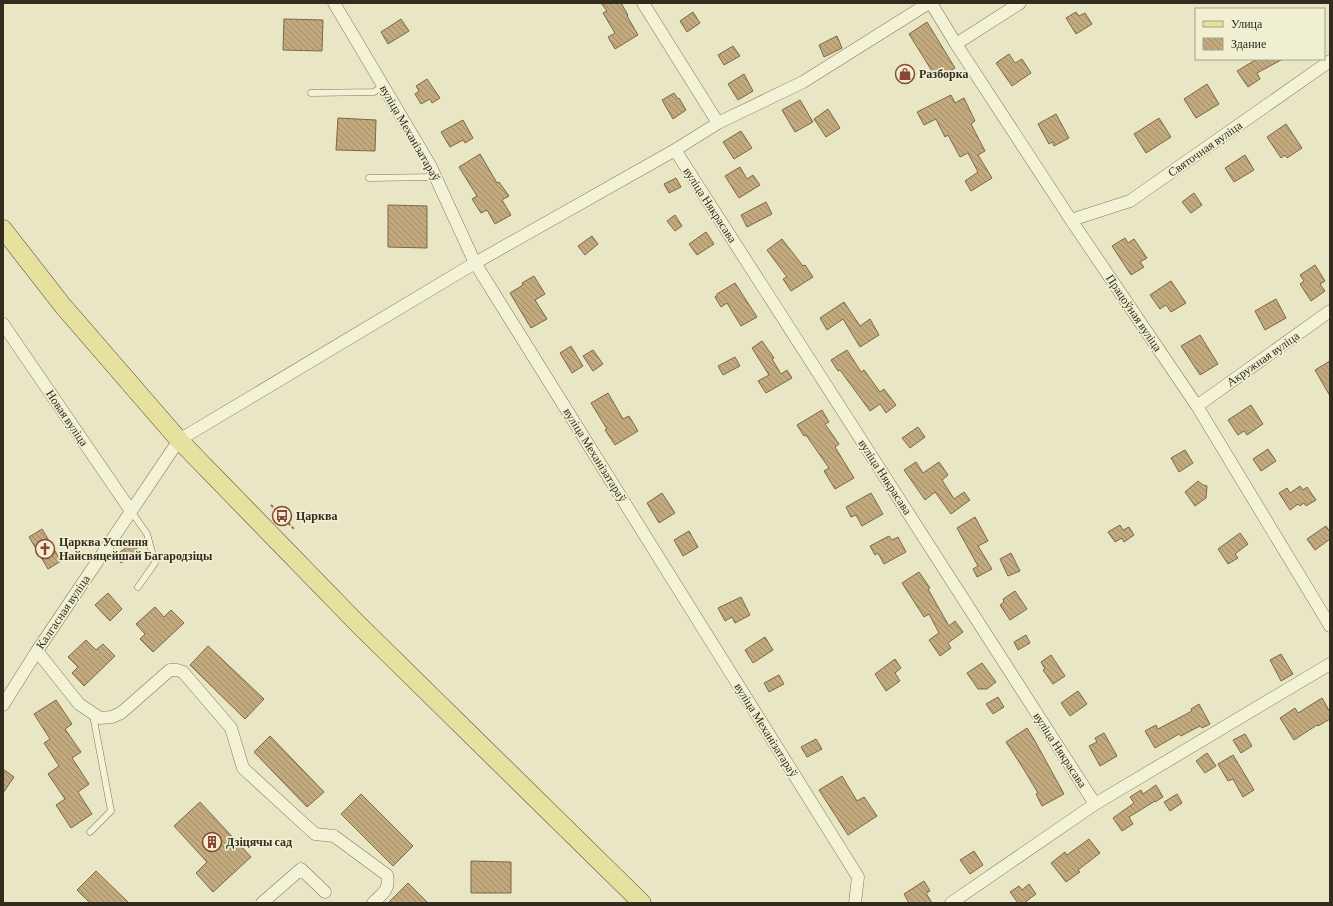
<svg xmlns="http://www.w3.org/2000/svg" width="1333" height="906" font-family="'Crimson Pro',serif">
  <defs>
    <pattern id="building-back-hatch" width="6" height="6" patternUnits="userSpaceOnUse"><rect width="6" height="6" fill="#c2aa7e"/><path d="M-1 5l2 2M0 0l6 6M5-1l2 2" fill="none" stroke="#9e8b67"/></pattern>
  </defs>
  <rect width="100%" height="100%" fill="#e8e6c4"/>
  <path fill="url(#building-back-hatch)" stroke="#7c6845" d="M601,3h20l7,12 -1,1 11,19 -23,14 -7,-12 7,-4 -12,-20 4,-2z
    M693,12l7,11 -13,9 -7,-11z
    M1076,12l3,4 6,-3 7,11 -16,10 -10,-16z
    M284,19l39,1 -1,31 -39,-1z
    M401,19l8,12 -21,13 -7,-12z
    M927,22l28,46 -18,11 -28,-45z
    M837,36l5,12 -18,9 -5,-12z
    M733,46l7,10 -16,9 -6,-10z
    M1009,54l6,9 7,-4 9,14 -19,13 -16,-23z
    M1257,59h26l-26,14 3,6 -12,8 -11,-16z
    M744,74l9,17 -15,9 -10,-16z
    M427,79l13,19 -8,5 -2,-4 -9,5 -6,-10 4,-3 -3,-5z
    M1207,84l12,20 -23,14 -12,-19z
    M674,93l4,6 1,-1 7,12 -13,9 -11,-19z
    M951,95l4,8 9,-5 11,23 -4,3 14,27 -7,4 14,23 -21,13 -6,-10 13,-9 -10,-19 -8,4 -12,-22 -3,2 -9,-18 -12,6 -7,-13z
    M800,100l13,22 -18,10 -13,-22z
    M828,109l12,19 -14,9 -12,-18z
    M1056,114l13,24 -15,8 -2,-4 -3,2 -11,-20z
    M338,118l38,2 -1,31 -39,-1z
    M1159,118l12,19 -25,16 -12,-19z
    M463,120l10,18 -8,5 -2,-3 -13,7 -9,-15z
    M1286,124l16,24 -15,10 -2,-3 -4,3 -14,-21z
    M741,131l11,17 -18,11 -11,-17z
    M480,154l17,29 2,-1 10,14 -7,4 9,15 -16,9 -8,-14 -6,3 -9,-14 5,-3 -18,-29z
    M1245,155l9,15 -20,12 -9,-14z
    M740,167l7,12 6,-4 7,10 -21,13 -14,-22z
    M676,178l5,9 -12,6 -5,-9z
    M1194,193l8,12 -11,8 -9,-11z
    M766,202l6,12 -25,13 -6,-12z
    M388,205l39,1v42l-39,-1z
    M675,215l7,11 -7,5 -8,-10z
    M706,232l8,12 -17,11 -8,-11z
    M592,236l6,8 -13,11 -7,-9z
    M1125,238l3,5 6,-4 13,19 -7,4 4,5 -13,8 -19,-29z
    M782,239l21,27 2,-1 8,12 -22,14 -8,-12 4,-2 -20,-27z
    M1315,265l10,16 -5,3 5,7 -14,10 -11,-17 4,-3 -4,-6z
    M534,276l11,18 -10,6 12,19 -16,9 -21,-35 13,-8 -1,-2z
    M1171,281l15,22 -15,9 -5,-7 -6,4 -10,-14z
    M735,283l22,34 -16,9 -14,-23 -6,4 -6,-10 2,-2v-1z
    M1276,299l10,19 -21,12 -10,-19z
    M844,302l16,24 10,-7 9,16 -19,12 -17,-28 -16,11 -7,-12z
    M1200,335l18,29 -18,11 -19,-29z
    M762,341l12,17 -2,1 9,15 6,-4 5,8 -26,15 -8,-12 11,-6 -17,-27z
    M571,346l12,20 -11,7 -12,-20z
    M593,350l10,14 -10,7 -10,-15z
    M847,350l14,22 3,-2 16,22 4,-3 12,16 -10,8 -6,-9 -10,7 -30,-41 -2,1 -7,-11z
    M735,357l5,9 -17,9 -5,-9z
    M1330,361v35l-15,-26z
    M608,393l15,26 6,-3 9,15 -23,14 -10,-15 2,-1 -16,-26z
    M1251,405l12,19 -16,11 -3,-4 -6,4 -10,-15z
    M822,410l7,12 -4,2 14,20 -4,3 19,31 -19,11 -11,-18 5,-3 -23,-33 -2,1 -7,-11z
    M918,427l7,10 -15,11 -8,-10z
    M1268,449l8,12 -15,10 -8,-12z
    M1185,450l8,13 -14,9 -8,-14z
    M916,462l7,11 16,-11 9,13 -6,5 12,19 10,-7 6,8 -19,14 -16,-22 -10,8 -21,-30z
    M1198,481l5,4 4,1 -1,12 -11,8 -10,-14z
    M1300,486l3,4 4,-3 9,13 -10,6 -2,-3 -4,3 -2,-2 -8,6 -11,-17 8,-5 3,5z
    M662,493l13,20 -16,10 -12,-20z
    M871,493l12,21 -21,12 -6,-11 -5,2 -5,-10z
    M975,517l13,24 -10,5 14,23 -15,8 -4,-8 5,-3 -21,-38z
    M1120,525l3,5 6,-3 5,8 -10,7 -2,-4 -7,4 -7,-10z
    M1326,526l4,6v7l-15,11 -8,-11z
    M42,529l19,32 -13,8 -19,-32z
    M689,531l9,16 -15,9 -9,-16z
    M1240,533l8,11 -13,10 3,4 -10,6 -10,-15z
    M889,536l3,4 6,-3 8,15 -22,12 -6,-11 -3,2 -5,-9z
    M132,543l6,7 -17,13 -6,-7z
    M1011,553l9,18 -12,5 -8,-17z
    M919,572l11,16 -2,1 21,37 6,-5 8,11 -15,11 3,5 -11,8 -11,-16 10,-7 -10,-19 -5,3 -22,-34z
    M1015,591l12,18 -17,11 -10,-15 4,-3 -1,-3z
    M108,593l14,16 -12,12 -15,-16z
    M741,597l9,18 -15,8 -3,-6 -7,4 -7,-13z
    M155,607l9,10 7,-7 13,13 -31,29 -13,-13 5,-5 -9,-10z
    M1026,635l4,8 -12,7 -4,-8z
    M765,637l8,13 -20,13 -8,-13z
    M86,640l10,10 7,-6 12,12 -31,30 -12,-13 6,-6 -10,-10z
    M208,646l56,53 -19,20 -55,-54z
    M1281,654l12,20 -12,7 -11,-21z
    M1051,655l14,21 -12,8 -10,-14 2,-1 -4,-7z
    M895,659l6,9 -6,5 5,8 -14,10 -11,-17z
    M982,663l14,19 -9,7h-9l-11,-16z
    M779,675l5,9 -15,8 -5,-9z
    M1078,691l9,13 -17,12 -9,-13z
    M998,697l6,10 -11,7 -7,-10z
    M1322,698l8,14v7l-12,7 -1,-1 -23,15 -14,-22 15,-10 3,5z
    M56,700l16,24 -7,5 16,23 -9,6 17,26 -11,8 14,22 -21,14 -15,-23 9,-6 -17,-25 11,-8 -15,-23 6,-4 -16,-25z
    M1199,704l11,20 -8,4 -2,-2 -19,10 -2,-2 -24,14 -10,-17 11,-6 2,4 34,-18 -1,-2z
    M1027,728l8,13 29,53 -22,12 -6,-12 2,-1 -15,-25 -17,-26z
    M1104,733l13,23 -17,10 -11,-20 8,-4 -2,-4z
    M1245,734l7,12 -11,7 -8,-13z
    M270,736l54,56 -17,15 -53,-55z
    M816,739l6,10 -15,8 -6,-10z
    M1207,753l9,13 -11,7 -9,-12z
    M1233,755l21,35 -11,7 -10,-18 -5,2 -10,-17z
    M3,769l11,8 -11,16z
    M842,776l15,25 7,-4 13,19 -29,19 -29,-45z
    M1156,785l7,12 -8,5v-1l-26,16 4,7 -11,7 -9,-13 21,-15 -4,-6 11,-7 2,4z
    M361,794l52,52 -20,20 -52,-52z
    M1177,794l5,9 -12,8 -6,-9z
    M200,802l51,55 -38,35 -17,-19 11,-11 -33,-36z
    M1089,839l11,14 -22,17 2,2 -14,10 -15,-19 14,-11 2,3z
    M974,851l9,14 -13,9 -10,-14z
    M471,861l40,1v31h-40z
    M96,871l33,32h-39l-13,-13z
    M924,881l6,10 -4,2 6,10h-23l-5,-9z
    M408,883l20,20h-40z
    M1029,884l7,10 -12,9h-6l-8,-11 9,-6 3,4z"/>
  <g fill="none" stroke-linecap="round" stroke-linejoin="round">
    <defs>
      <path id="service" d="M311,93l63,-1 9,-6
        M369,178l67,-1
        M131,511l16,23 8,29 -17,24
        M90,832l21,-21 -18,-96"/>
      <path id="minor" d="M334,3l96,162 45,98 383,614 -3,26
        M643,3l75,120
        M931,3l25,41 115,176 126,186 133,220
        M956,44l64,-41
        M675,150l420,654
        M1071,220l59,-19 200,-140
        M3,324l128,187
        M1197,406l133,-95
        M37,651l42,53 21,14 12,-1 9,-4 49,-43h7l6,2 48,56 12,40 72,66 19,2 53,39c3,15 -4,18 -14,28
        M3,705l34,-54 142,-211 296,-177 200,-113 43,-27 85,-41 126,-79
        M262,903l39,-34 24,23
        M951,903l144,-99 235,-140"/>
      <path id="primary" d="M3,229l60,77 116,134 179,184 284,279"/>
    </defs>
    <use href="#service" stroke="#80785c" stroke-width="7"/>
    <use href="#minor" stroke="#80785c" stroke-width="13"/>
    <use href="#primary" stroke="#4e4530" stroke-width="19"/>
    <path stroke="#80785c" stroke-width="2" stroke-dasharray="3 2" stroke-linecap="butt" d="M271,505l24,25"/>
    <use href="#service" stroke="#f4f2d6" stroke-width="6"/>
    <use href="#minor" stroke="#f4f2d6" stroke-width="12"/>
    <use href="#primary" stroke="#e7e19f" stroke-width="18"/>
  </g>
  <defs>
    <symbol id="shop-ring" viewBox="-11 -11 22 22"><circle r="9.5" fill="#f0efd2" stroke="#884734" stroke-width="1.5"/><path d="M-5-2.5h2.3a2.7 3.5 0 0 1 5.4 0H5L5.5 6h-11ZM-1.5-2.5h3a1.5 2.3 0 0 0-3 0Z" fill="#884734"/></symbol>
    <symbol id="bus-ring" viewBox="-11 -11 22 22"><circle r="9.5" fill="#f0efd2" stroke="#884734" stroke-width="1.5"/><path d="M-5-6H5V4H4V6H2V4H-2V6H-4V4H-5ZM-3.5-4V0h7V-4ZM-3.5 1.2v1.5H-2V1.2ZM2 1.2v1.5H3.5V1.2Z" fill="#884734"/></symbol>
    <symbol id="church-ring" viewBox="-11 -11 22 22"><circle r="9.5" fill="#f0efd2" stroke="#884734" stroke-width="1.5"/><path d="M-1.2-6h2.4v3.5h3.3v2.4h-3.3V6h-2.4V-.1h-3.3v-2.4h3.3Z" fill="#884734"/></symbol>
    <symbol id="building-ring" viewBox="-11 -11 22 22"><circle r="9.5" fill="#f0efd2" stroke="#884734" stroke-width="1.5"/><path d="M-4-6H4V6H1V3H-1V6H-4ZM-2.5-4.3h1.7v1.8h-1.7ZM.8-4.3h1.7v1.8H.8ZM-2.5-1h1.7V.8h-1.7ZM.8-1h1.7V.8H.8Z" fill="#884734"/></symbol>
  </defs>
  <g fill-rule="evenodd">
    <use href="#shop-ring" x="894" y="63" width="22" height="22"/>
    <use href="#bus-ring" x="271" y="505" width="22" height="22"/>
    <use href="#church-ring" x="34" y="538" width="22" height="22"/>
    <use href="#building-ring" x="201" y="831" width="22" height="22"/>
  </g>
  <g text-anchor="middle" stroke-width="3.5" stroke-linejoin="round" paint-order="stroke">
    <g font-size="12" font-weight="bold" fill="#322c1f" stroke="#f0efd2" text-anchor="start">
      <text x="919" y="78">Разборка</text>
      <text x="296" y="520">Царква</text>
      <text x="59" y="546">Царква Успення<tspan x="59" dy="14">Найсвяцейшай Багародзіцы</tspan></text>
      <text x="226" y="846">Дзіцячы сад</text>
    </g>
    <g font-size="12" fill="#322c1f" stroke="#f0efd2">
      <text transform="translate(410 133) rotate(60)" y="4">вуліца Механізатараў</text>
      <text transform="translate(1205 149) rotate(-35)" y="4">Святочная вуліца</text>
      <text transform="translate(710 205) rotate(57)" y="4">вуліца Някрасава</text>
      <text transform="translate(1134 313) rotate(56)" y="4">Працоўная вуліца</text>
      <text transform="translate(1263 359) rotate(-35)" y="4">Акружная вуліца</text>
      <text transform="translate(67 418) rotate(56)" y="4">Новая вуліца</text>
      <text transform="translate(595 455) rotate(58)" y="4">вуліца Механізатараў</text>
      <text transform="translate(885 477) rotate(57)" y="4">вуліца Някрасава</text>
      <text transform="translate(63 612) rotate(-56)" y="4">Калгасная вуліца</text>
      <text transform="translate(766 730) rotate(58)" y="4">вуліца Механізатараў</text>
      <text transform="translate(1060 750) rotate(57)" y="4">вуліца Някрасава</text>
    </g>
  </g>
  <rect width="1333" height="906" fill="none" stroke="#322c1f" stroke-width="8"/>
  <rect x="1195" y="8" width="130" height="52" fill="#f0efd2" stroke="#a4a18a"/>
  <rect x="1203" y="21" width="20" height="6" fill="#e7e19f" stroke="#a4a18a"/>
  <text x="1231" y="28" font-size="12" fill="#322c1f">Улица</text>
  <rect x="1203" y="38" width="20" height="12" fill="url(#building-back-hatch)" stroke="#a4a18a"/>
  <text x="1231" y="48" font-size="12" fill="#322c1f">Здание</text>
</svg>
